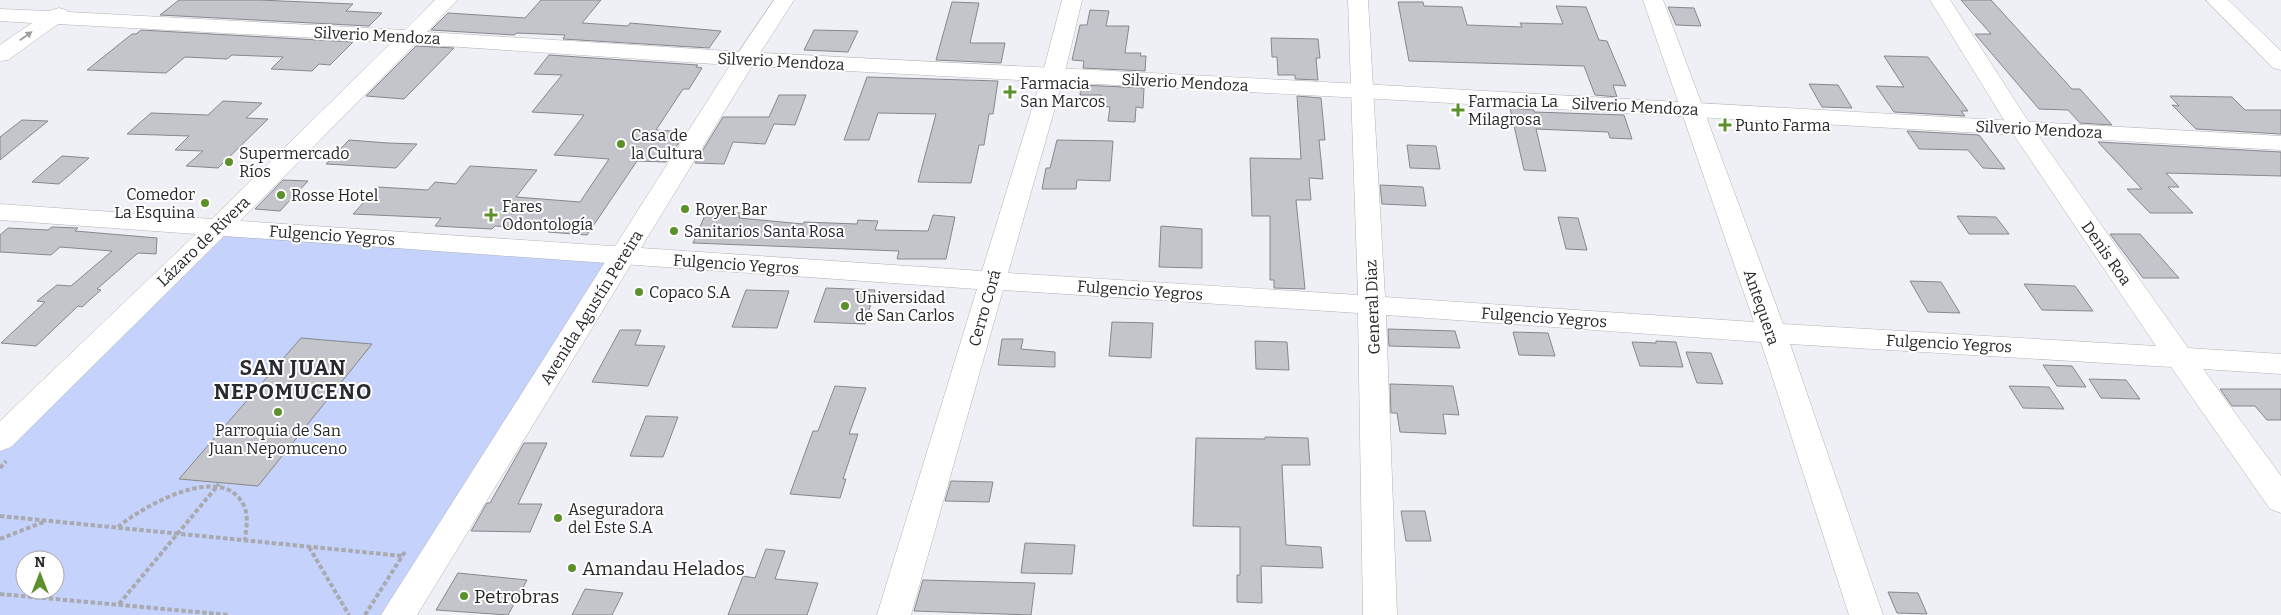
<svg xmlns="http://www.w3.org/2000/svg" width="2281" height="615" font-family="Bitter,serif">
  <rect width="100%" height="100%" fill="#eff0f6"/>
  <path fill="#c5d2fb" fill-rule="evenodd" d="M220,229l398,29 -225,357h-393v-173zM25,560h30v30h-30z"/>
  <path fill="#c4c5ca" stroke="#86888c" d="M179,0h80l94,4 -7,7 36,2 -13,13 -209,-11z
    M541,0h60l-19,23 46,3 2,-3 91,8 -12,17 -146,-9 2,-4 -48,-2 -3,2 -83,-5 17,-17 77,5z
    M1961,0h30l81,89h8l32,36 -32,-2 -12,-13 -29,-1 -64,-75h16z
    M952,2l27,1 -9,40h35l-4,20 -65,-3z
    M1398,2h25l1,4 38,1 5,18 55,2 -2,-4 43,1 -7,-18 30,1 13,33 8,1 19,45 -13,-1 4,12 -22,-2 -11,-29 -175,-5z
    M1668,7l26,1 7,18 -25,-1z
    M1090,10l19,1 -3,15h23l-4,27h16l-1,3h6l-1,15 -62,-3 1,-7 -12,-1 8,-35h7z
    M141,30l212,12 -23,23 -11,-1 -7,7 -41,-2 12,-12 -51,-2 -5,4 -42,-2 -19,16 -79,-3 45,-36h4z
    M814,30l44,1 -10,21 -44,-2z
    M1271,38l47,1 2,19h-4l2,22 -23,-1v-4h-17l-1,-18h-5z
    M416,46l38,2 -50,51 -38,-3z
    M549,55l149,10 -2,2 6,1 -13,21h-6l-27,41 30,2 -20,30 -29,-1 -50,74 -39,-3 2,-2 -55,-4 -3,3 -57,-3 6,-8 -88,-4 25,-27 50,3 7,-8 21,2 14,-18 67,4 -21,27 64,5 29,-43 -55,-4 30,-40 -52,-3 30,-37 -28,-1z
    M1884,56l44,1 40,54h-7l4,5 -71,-4 -18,-26 28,1z
    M867,77l131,4 -5,33h-4l-5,31h-5l-8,38 -53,-1 18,-68 -58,-1 -9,27h-25z
    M1809,84l29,1 14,23 -30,-1z
    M1081,85l63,3 -1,20 -7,-1 -1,15 -27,-1 2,-14 -10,-1 1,-11h-21z
    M779,95h27l-11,30 -21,-1 -9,20 -32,-2 -9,22 -29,-1 28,-46h46z
    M1297,96l24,2 4,42h-6l4,39 -14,-1 2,22h-15l9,89 -31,-1v-8h-4v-64h-18l-2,-58 51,1z
    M2170,96l62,1 13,13h36v24l-85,-5 -24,-24 7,1z
    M223,101l39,2 -16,15 22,1 -50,49 -32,-2 17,-15 -28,-1 14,-14 -62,-2 24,-21 57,2z
    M1510,108l24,2v2l90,3 8,24 -22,-1 -2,-6 -72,-3 10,42 -22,-1z
    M22,120l26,1 -48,39v-23z
    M1907,131l72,4 26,34 -22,-1 -15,-18 -49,-1z
    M349,140l39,3 29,1 -21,24 -70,-4z
    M1057,140l56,1 -3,40 -33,-1 -1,9h-34l4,-21h4z
    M2098,142l183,10v24l-115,-3 13,14h-11l25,26h-43l-23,-24h15z
    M1407,145l29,1 4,23 -30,-1z
    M62,156l27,2 -30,26 -27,-2z
    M283,180l25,1 -28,30 -25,-2z
    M1380,185l43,2 3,19 -44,-2z
    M706,213h35l-2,5 64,6 1,-2 53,2 1,-4 20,1 -3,9 53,1 5,-16 22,2 -9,42h-49l2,-8 -206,-8z
    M1957,216l39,1 13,17h-40z
    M1558,217l20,1 9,32 -21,-1z
    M1161,226l41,3v39l-43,-1z
    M52,227l26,1 -3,3 82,7 -1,16 -18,-1 -41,36 4,1 -19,17 -4,-1 -42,40 -35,-3 44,-41 -8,-1 20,-16 14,1 41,-35 -52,-4 -9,8 -51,-3v-17l8,-7 40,2z
    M2110,234h30l39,44h-36z
    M1910,281l31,1 19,31 -32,-1z
    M2024,284l51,2 18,25 -51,-1z
    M826,288l49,2 -10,34 -51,-2z
    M746,290l43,1 -12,37 -45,-1z
    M1112,322l41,1 -2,35 -42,-2z
    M1388,329l67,2 5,17 -71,-2z
    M620,330h21l-6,15 30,1 -17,40 -56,-4z
    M1513,332l35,1 7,23 -36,-1z
    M301,338l71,6 -114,142 -79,-7z
    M1002,339h21l-2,10 34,3v15l-57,-2z
    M1255,341l32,1 2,28 -33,-1z
    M1656,341l20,1 7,25 -43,-1 -8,-24 24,1z
    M1686,352l25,1 12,31 -26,-1z
    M2043,365l29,1 14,21 -29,-1z
    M2089,379l37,1 14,19 -39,-1z
    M1390,384l63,2 6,29 -16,-1 3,20 -46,-2 -3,-19h-6z
    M835,386l31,2 -17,46h9l-15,45h3l-6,19 -50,-4 23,-63h5z
    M2009,386l40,1 15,22 -41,-1z
    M2220,389h61v31h-14l-12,-14h-23z
    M646,416l32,1 -15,40 -33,-1z
    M1265,437l43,1 2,27h-28l4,80 35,2 2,21 -62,-2 1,37 -25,-1v-27h3v-48l-47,-1 3,-88 69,1z
    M524,443h23l-29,61h24l-12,28 -59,-1 16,-28h3z
    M951,481l42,1 -4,20 -44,-1z
    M1401,511h24l6,30h-25z
    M1025,543l50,2 -3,29 -51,-1z
    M766,549l19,2 -10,28 43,4 -11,32h-79l15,-39 12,2z
    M458,573l69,7 -19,35 -72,-5z
    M923,580l112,3 -4,32 -117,-4z
    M585,589l38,4 -11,22h-40z
    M1888,592l30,1 9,21 -30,-1z"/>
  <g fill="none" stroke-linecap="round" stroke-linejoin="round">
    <defs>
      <path id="minor" d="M435,0h22l-30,32 318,20 8,2 3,5 -3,5 -8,2 -330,-22 -175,177 742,50 60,-195 20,-76h20l-18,76 -56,197 350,22 -10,-295h20l17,297 369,25 -111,-322h20l120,324 373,22 -147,-218 -79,-128h20l82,127 156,221 93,6v20l-78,-5 78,107v37l-11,-4 -99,-142 -381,-23 93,271h-34l-88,-273 -375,-27 11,300h-34l-5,-302 -355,-23 -92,325h-34l100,-326 -753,-53 -213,211 -11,4v-30l196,-187 -196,-14v-16l212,15 180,-177 -334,-18 -50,36 -8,1v-16l32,-22 -32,-2v-12l49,2 10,-3 7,2 2,2 337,18z
        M2206,0h22l53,51v19l-8,-2z"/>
      <path id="major" d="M774,0h20l-41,64 -8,2 -8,-2 -3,-5z"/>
      <path id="highway" d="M745,52l617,32 919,52v14l-919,-52 -610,-32 -335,549h-36l353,-556 3,-5z"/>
    </defs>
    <use href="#minor" stroke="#b1b3b8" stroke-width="1"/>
    <use href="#major" stroke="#b1b3b8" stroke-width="1"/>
    <use href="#highway" stroke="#b1b3b8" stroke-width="1"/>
    <path stroke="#a9aaaf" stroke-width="4" stroke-dasharray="4.5 2.5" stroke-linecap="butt" d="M0,468l6,-7
      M0,516l403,40
      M118,527c24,-20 105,-67 126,-21 5,10 2,23 1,34
      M0,539l46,-18
      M309,547l40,68
      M0,594l230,21
      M119,604l100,-120
      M365,615l41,-65"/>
    <use href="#minor" fill="#fff" fill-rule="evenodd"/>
    <use href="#major" fill="#fff" fill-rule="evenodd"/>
    <use href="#highway" fill="#fff" fill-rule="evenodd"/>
  </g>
  <defs><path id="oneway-solid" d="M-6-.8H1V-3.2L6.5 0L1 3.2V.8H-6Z" transform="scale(1.25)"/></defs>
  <use fill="#9e9e9f" href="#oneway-solid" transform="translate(26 36) rotate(-35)"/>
  <g fill="#5b902a" stroke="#fff" stroke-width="2">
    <path d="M1007.5 84.5h5v5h5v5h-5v5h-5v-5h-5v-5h5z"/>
    <path d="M1455.5 102.5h5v5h5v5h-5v5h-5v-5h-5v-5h5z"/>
    <path d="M1722.5 117.5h5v5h5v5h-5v5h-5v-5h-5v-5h5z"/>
    <circle cx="621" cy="144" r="5"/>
    <circle cx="229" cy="162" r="5"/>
    <circle cx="281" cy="195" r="5"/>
    <circle cx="205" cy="203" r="5"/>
    <circle cx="685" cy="209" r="5"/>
    <path d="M488.5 207.5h5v5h5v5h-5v5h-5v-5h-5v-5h5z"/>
    <circle cx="674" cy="231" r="5"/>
    <circle cx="639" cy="292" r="5"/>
    <circle cx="845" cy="306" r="5"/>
    <circle cx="278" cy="412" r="5"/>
    <circle cx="558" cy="518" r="5"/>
    <circle cx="572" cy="568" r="5"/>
    <circle cx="464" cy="596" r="5"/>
  </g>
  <g text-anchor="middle" stroke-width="4" stroke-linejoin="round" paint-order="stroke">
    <g font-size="16" fill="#27282a" stroke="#fff">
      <text transform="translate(377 35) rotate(3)" y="6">Silverio Mendoza</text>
      <text transform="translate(781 61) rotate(3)" y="6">Silverio Mendoza</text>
      <text transform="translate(1185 82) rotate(3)" y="6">Silverio Mendoza</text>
      <text transform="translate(1635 106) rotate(3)" y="6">Silverio Mendoza</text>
      <text transform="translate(2039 129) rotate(3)" y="6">Silverio Mendoza</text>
      <text transform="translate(332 235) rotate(4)" y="6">Fulgencio Yegros</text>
      <text transform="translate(203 241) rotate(-44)" y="6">Lázaro de Rivera</text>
      <text transform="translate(2107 253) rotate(55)" y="6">Denis Roa</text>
      <text transform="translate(736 264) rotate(4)" y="6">Fulgencio Yegros</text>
      <text transform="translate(1140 290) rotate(4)" y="6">Fulgencio Yegros</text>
      <text transform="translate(591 307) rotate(-58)" y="6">Avenida Agustín Pereira</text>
      <text transform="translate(1372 307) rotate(-92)" y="6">General Diaz</text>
      <text transform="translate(1762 307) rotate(71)" y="6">Antequera</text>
      <text transform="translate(984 308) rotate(-74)" y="6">Cerro Corá</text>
      <text transform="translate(1544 317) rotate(4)" y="6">Fulgencio Yegros</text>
      <text transform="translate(1949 343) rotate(3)" y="6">Fulgencio Yegros</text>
    </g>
    <g font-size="16" fill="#27282a" stroke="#fff" text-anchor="start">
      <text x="1020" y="89">Farmacia<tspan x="1020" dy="18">San Marcos</tspan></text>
      <text x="1468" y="107">Farmacia La<tspan x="1468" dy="18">Milagrosa</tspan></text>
      <text x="1735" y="131">Punto Farma</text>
      <text x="631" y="141">Casa de<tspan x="631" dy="18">la Cultura</tspan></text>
      <text x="239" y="159">Supermercado<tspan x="239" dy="18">Ríos</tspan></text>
      <text x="195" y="200" text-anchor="end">Comedor<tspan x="195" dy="18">La Esquina</tspan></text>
      <text x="291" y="201">Rosse Hotel</text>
      <text x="502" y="212">Fares<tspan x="502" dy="18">Odontología</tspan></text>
      <text x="695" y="215">Royer Bar</text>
      <text x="684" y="237">Sanitarios Santa Rosa</text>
      <text x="649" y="298">Copaco S.A</text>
      <text x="855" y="303">Universidad<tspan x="855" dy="18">de San Carlos</tspan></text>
      <text x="278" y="436" text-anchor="middle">Parroquia de San<tspan x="278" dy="18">Juan Nepomuceno</tspan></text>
      <text x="568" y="515">Aseguradora<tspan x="568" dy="18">del Este S.A</tspan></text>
    </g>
    <g font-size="19" fill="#27282a" stroke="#fff" text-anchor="start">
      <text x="582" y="575">Amandau Helados</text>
      <text x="474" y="603">Petrobras</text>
    </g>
    <g font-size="21" font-weight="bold" letter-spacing="1" fill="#282a2d" stroke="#fff">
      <text x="293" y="375">SAN JUAN<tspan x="293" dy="24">NEPOMUCENO</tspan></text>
    </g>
  </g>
  <g transform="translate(40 575)"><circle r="24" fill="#ffffff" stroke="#a9a9aa"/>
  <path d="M0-4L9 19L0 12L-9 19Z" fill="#5b902a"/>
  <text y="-8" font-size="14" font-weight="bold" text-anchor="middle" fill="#27282a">N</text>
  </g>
</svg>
